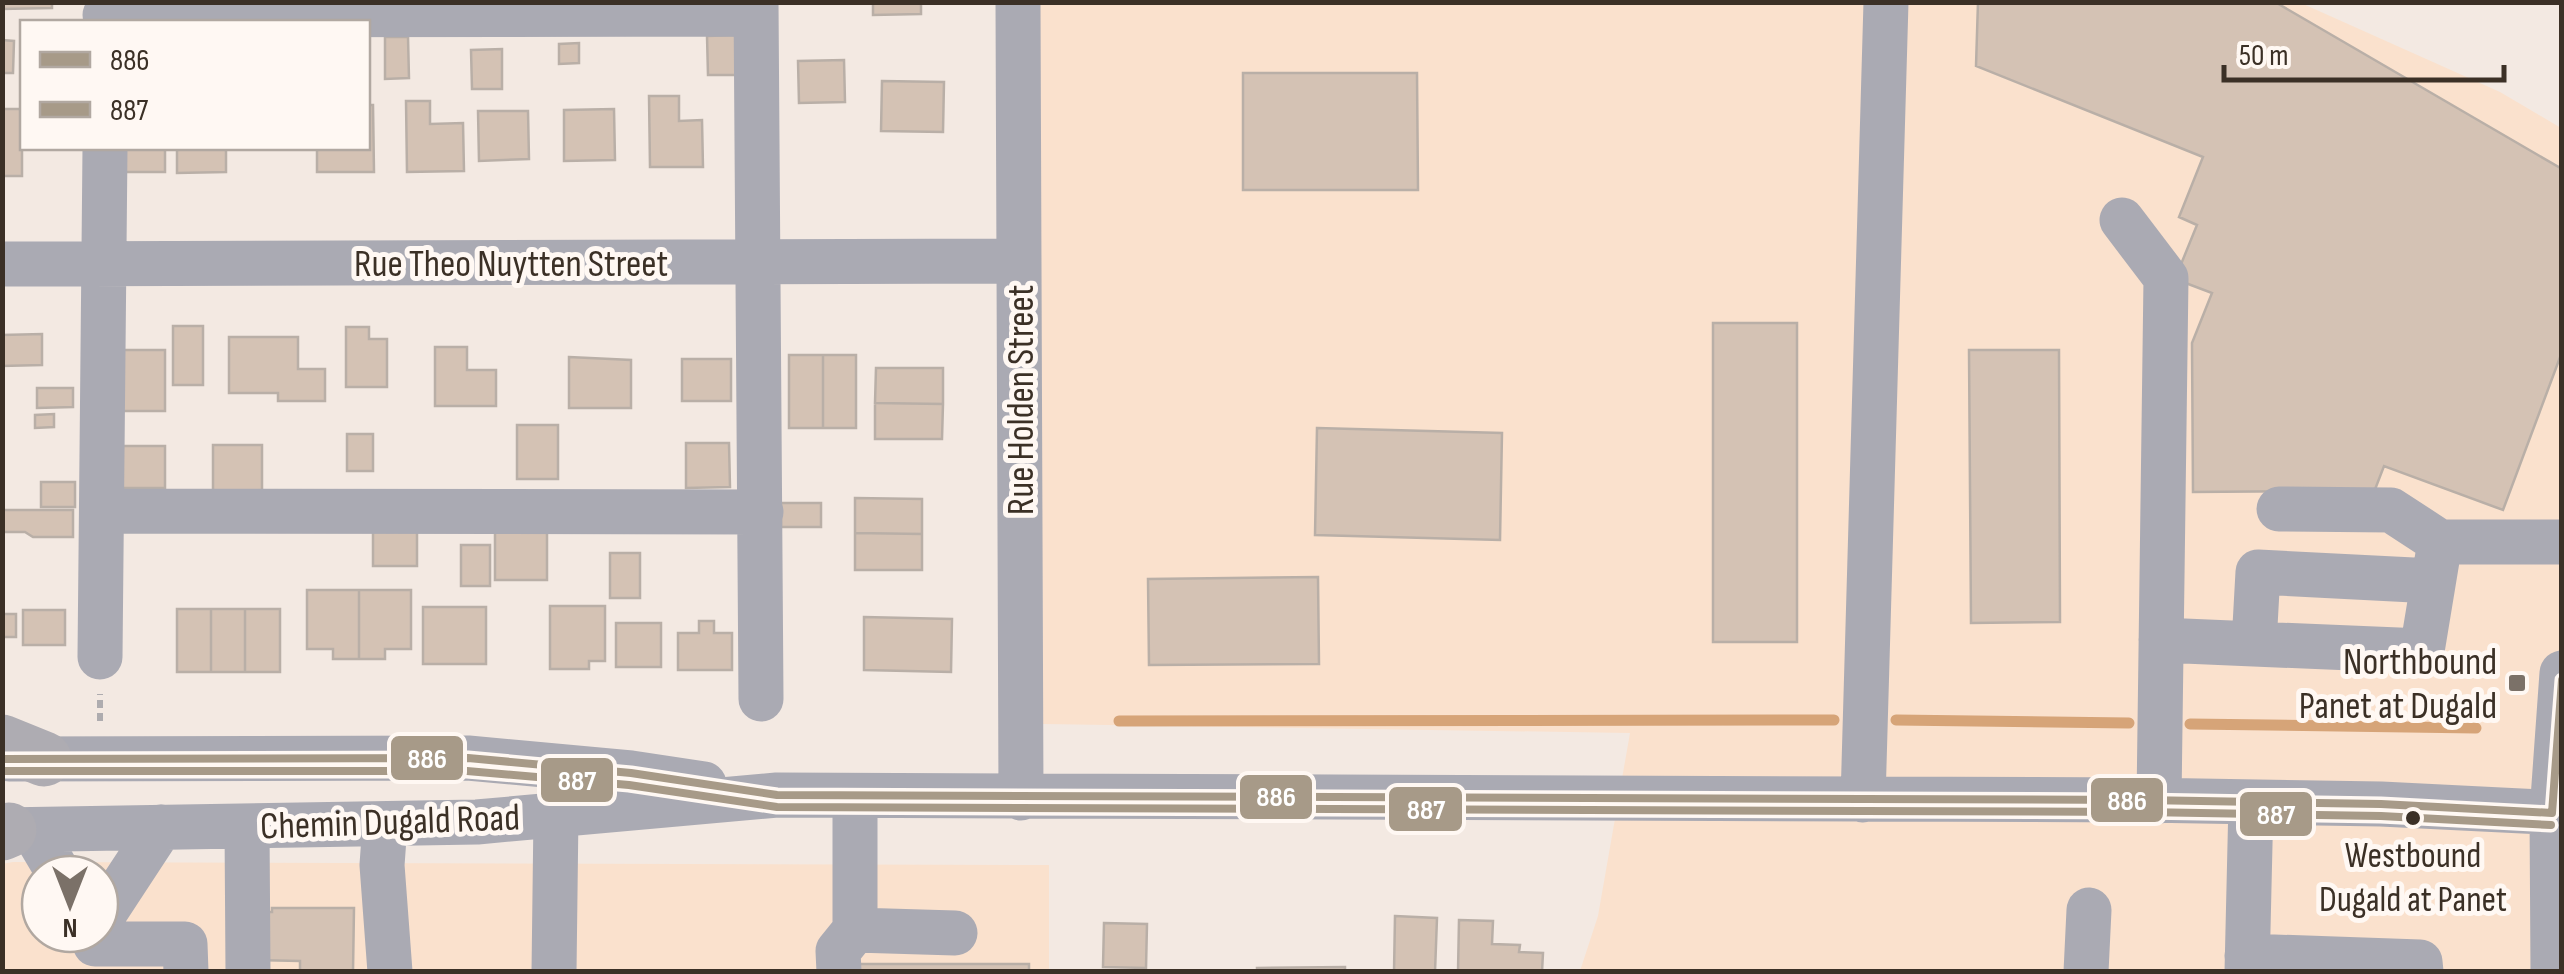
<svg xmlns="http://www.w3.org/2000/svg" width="2564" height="974" font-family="'Sofia Sans Condensed',sans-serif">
  <rect width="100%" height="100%" fill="#f3e9e2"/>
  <path fill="#fae1cd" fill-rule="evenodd" d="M1039,3h1262l199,89 61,36v843h-981l18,-55 32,-183 -587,-9z
    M13,862l1036,3v106h-1046l-1,-107zM40,874h60v60h-60z"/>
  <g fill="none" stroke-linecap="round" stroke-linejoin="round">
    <path stroke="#d6a478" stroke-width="11" d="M1896,720l233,3
      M1119,721l715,-1
      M2190,724l286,4"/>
  </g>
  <path fill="#d4c2b4" stroke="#b9afa7" stroke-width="2.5" d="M2,2h50v6l-50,1z
    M873,2h56v1l-8,1v10l-48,1z
    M1978,2h297l287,167v183l-59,158 -119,-44 -15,39 -65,-14 -111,1 -1,-149 20,-50 -37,-14 22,-54 -18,-8 24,-60 -227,-91z
    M737,35v40h-29l-1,-39z
    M385,37h23l1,41 -24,1z
    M2,40l12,1 -1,32h-11z
    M579,43v20l-20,1v-20z
    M502,49v40h-30l-1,-39z
    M844,60l1,42 -46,1 -1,-42z
    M1243,73h174l1,117h-175z
    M882,81l62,1 -1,50 -62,-1z
    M649,96h30v25l23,-1 1,47h-53z
    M406,101h24v23l33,-1 1,48 -57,1z
    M368,105h5l1,67h-57v-24h51z
    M2,109h20v67h-20z
    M614,109l1,51 -51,1v-51z
    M478,111h50l1,48 -50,2z
    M119,148h46v24h-46z
    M177,148h49v24l-49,1z
    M1713,323h84v319h-84z
    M173,326h30v59h-30z
    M346,327h23v12h18v48h-41z
    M42,334v31l-40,1v-31z
    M229,337h69v32h27v32h-47v-8h-49z
    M435,347h32v23h29v36h-61z
    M118,350h47v61h-47z
    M1969,350h90l1,272 -89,1z
    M789,355h34v73h-34z
    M823,355h33v73h-33z
    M569,357l62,3v48h-62z
    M682,359h49v42h-49z
    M876,368h67v36l-68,-1z
    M37,388h36v19l-36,1z
    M875,403l68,1 -1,35h-67z
    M54,414v13l-19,1v-13z
    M517,425h41v54h-41z
    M1317,428l185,5 -2,107 -185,-5z
    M347,434h26v37h-26z
    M686,443h43l1,44 -44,1z
    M213,445h49v46h-49z
    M121,446h44v42h-44z
    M41,482h34v25h-34z
    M855,498l67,1v35l-67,-1z
    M781,503h40v24h-40z
    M2,510h71v27h-40l-8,-5h-23z
    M373,525h44v41h-44z
    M495,526h52v54h-52z
    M855,533l67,1v36h-67z
    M461,545h29v41h-29z
    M610,553h30v45h-30z
    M1318,577l1,87 -170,1 -1,-86z
    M307,590h52v69h-26v-10h-26z
    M359,590h52v59h-26v10h-26z
    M550,606h55v55h-16v8h-39z
    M423,607h63v57h-63z
    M177,609h34v63h-34z
    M211,609h34v63h-34z
    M245,609h35v63h-35z
    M23,610h42v35h-42z
    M2,614h14v23h-14z
    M864,617l88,2 -1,53 -87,-2z
    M699,621h15v12h18v37h-54v-37h21z
    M616,623h45v44h-45z
    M272,908h82l-1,64 -53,-1v-10l-46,-1v-48h18z
    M1395,916l42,2 -2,54h-41z
    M1459,920l34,1 -1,23 28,1 -1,7 24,1 -1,19h-84z
    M1104,923l43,1 -1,44 -43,-1z
    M855,964h174v8h-174z
    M1345,967v5h-88v-4z"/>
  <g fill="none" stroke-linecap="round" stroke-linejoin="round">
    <path stroke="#aeacaf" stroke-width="6" stroke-dasharray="8 5" stroke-linecap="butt" d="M100,721v-27"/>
    <path stroke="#aaaab3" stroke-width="45" d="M756,2l5,697
      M1018,2l3,796
      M105,15l651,-1
      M2122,220l44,58 -7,523
      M2,264l1017,-3
      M2279,509l112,1 49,32
      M102,511l659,1
      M2433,581l-175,-9 -4,72 168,7 18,-109h122
      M2161,640l93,4
      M100,657l5,-509
      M9,759l459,-1 163,15 73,11
      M855,796v134l100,3
      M1863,800l23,-798
      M385,824l-3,41 8,107
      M247,826l1,146
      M2,830l475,-8 300,-27 1365,5 239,4 181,9
      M33,830l26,44
      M100,920l61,-93
      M95,944h90l1,28
      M2247,956l173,6 1,10
      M554,972l2,-158
      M839,972l-1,-21 17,-21
      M2086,972l3,-62
      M2247,972l4,-170
      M2553,972l-1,-159 10,-140"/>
    <path stroke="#aeacb2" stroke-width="55" d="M2,742l42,17
      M2,833l7,-3"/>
    <defs>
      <path id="bus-1" d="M2,759l466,-1 163,15 146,22 1365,5 239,4 171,9
        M2552,813l10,-133"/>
      <path id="bus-2" d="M2,771h465l162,14 148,22 1365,5 239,4 170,9"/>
    </defs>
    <use href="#bus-1" stroke="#fff8f3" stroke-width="15"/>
    <use href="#bus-2" stroke="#fff8f3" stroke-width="15"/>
    <use href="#bus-1" stroke="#a79a88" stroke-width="8"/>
    <use href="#bus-2" stroke="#a79a88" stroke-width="8"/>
  </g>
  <rect fill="#7b7168" stroke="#fff8f3" stroke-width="4" x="2507" y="673" width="20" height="20" rx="5"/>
  <circle fill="#3b3026" stroke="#fff8f3" stroke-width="4" cx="2413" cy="818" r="9"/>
  <g text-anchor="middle" stroke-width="10" stroke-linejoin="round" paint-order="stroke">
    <g font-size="36" fill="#3b3026" stroke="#fff8f3">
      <text x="2413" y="867">Westbound<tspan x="2413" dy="44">Dugald at Panet</tspan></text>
    </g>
    <g font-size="38" fill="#3b3026" stroke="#fff8f3">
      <text x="511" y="276">Rue Theo Nuytten Street</text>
      <text transform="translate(1020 400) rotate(-90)" y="13">Rue Holden Street</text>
      <text transform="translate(390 821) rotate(-2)" y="13">Chemin Dugald Road</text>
    </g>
    <g font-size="38" fill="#3b3026" stroke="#fff8f3" text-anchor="end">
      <text x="2497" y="674">Northbound<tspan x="2497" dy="44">Panet at Dugald</tspan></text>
    </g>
  </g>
  <g stroke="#fff8f3" stroke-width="4">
    <rect x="389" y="734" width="76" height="48" rx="10" fill="#a79a88"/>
    <rect x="539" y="756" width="76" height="48" rx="10" fill="#a79a88"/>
    <rect x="1238" y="773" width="76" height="48" rx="10" fill="#a79a88"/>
    <rect x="2089" y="776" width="76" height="48" rx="10" fill="#a79a88"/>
    <rect x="1387" y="785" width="77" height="48" rx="10" fill="#a79a88"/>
    <rect x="2238" y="790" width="76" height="48" rx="10" fill="#a79a88"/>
  </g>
  <g font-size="28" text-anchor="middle" font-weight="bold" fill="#fff">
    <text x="427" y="768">886</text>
    <text x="577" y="790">887</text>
    <text x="1276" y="806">886</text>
    <text x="2127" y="810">886</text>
    <text x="1426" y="819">887</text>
    <text x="2276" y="824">887</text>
  </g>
  <rect width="2564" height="974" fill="none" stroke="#3b3026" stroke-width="10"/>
  <rect x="20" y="20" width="350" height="130" fill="#fff8f3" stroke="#b1a8a1" stroke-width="2.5"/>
  <rect x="40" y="52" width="50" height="15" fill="#a79a88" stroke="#b1a8a1" stroke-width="2.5"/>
  <text x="110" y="70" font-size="30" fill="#3b3026">886</text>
  <rect x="40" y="102" width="50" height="15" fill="#a79a88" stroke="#b1a8a1" stroke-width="2.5"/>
  <text x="110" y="120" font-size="30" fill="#3b3026">887</text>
  <g transform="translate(70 904) rotate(180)"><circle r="48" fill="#fff8f3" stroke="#b1a8a1" stroke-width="2.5"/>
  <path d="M0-8L18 38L0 25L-18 38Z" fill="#7b7168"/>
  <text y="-15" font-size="28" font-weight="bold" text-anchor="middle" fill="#3b3026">N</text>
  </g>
  <path d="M2224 65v15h280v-15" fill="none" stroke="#3b3026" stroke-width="5"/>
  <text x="2239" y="65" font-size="30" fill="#3b3026" stroke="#fff8f3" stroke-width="8" paint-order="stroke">50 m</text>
</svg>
